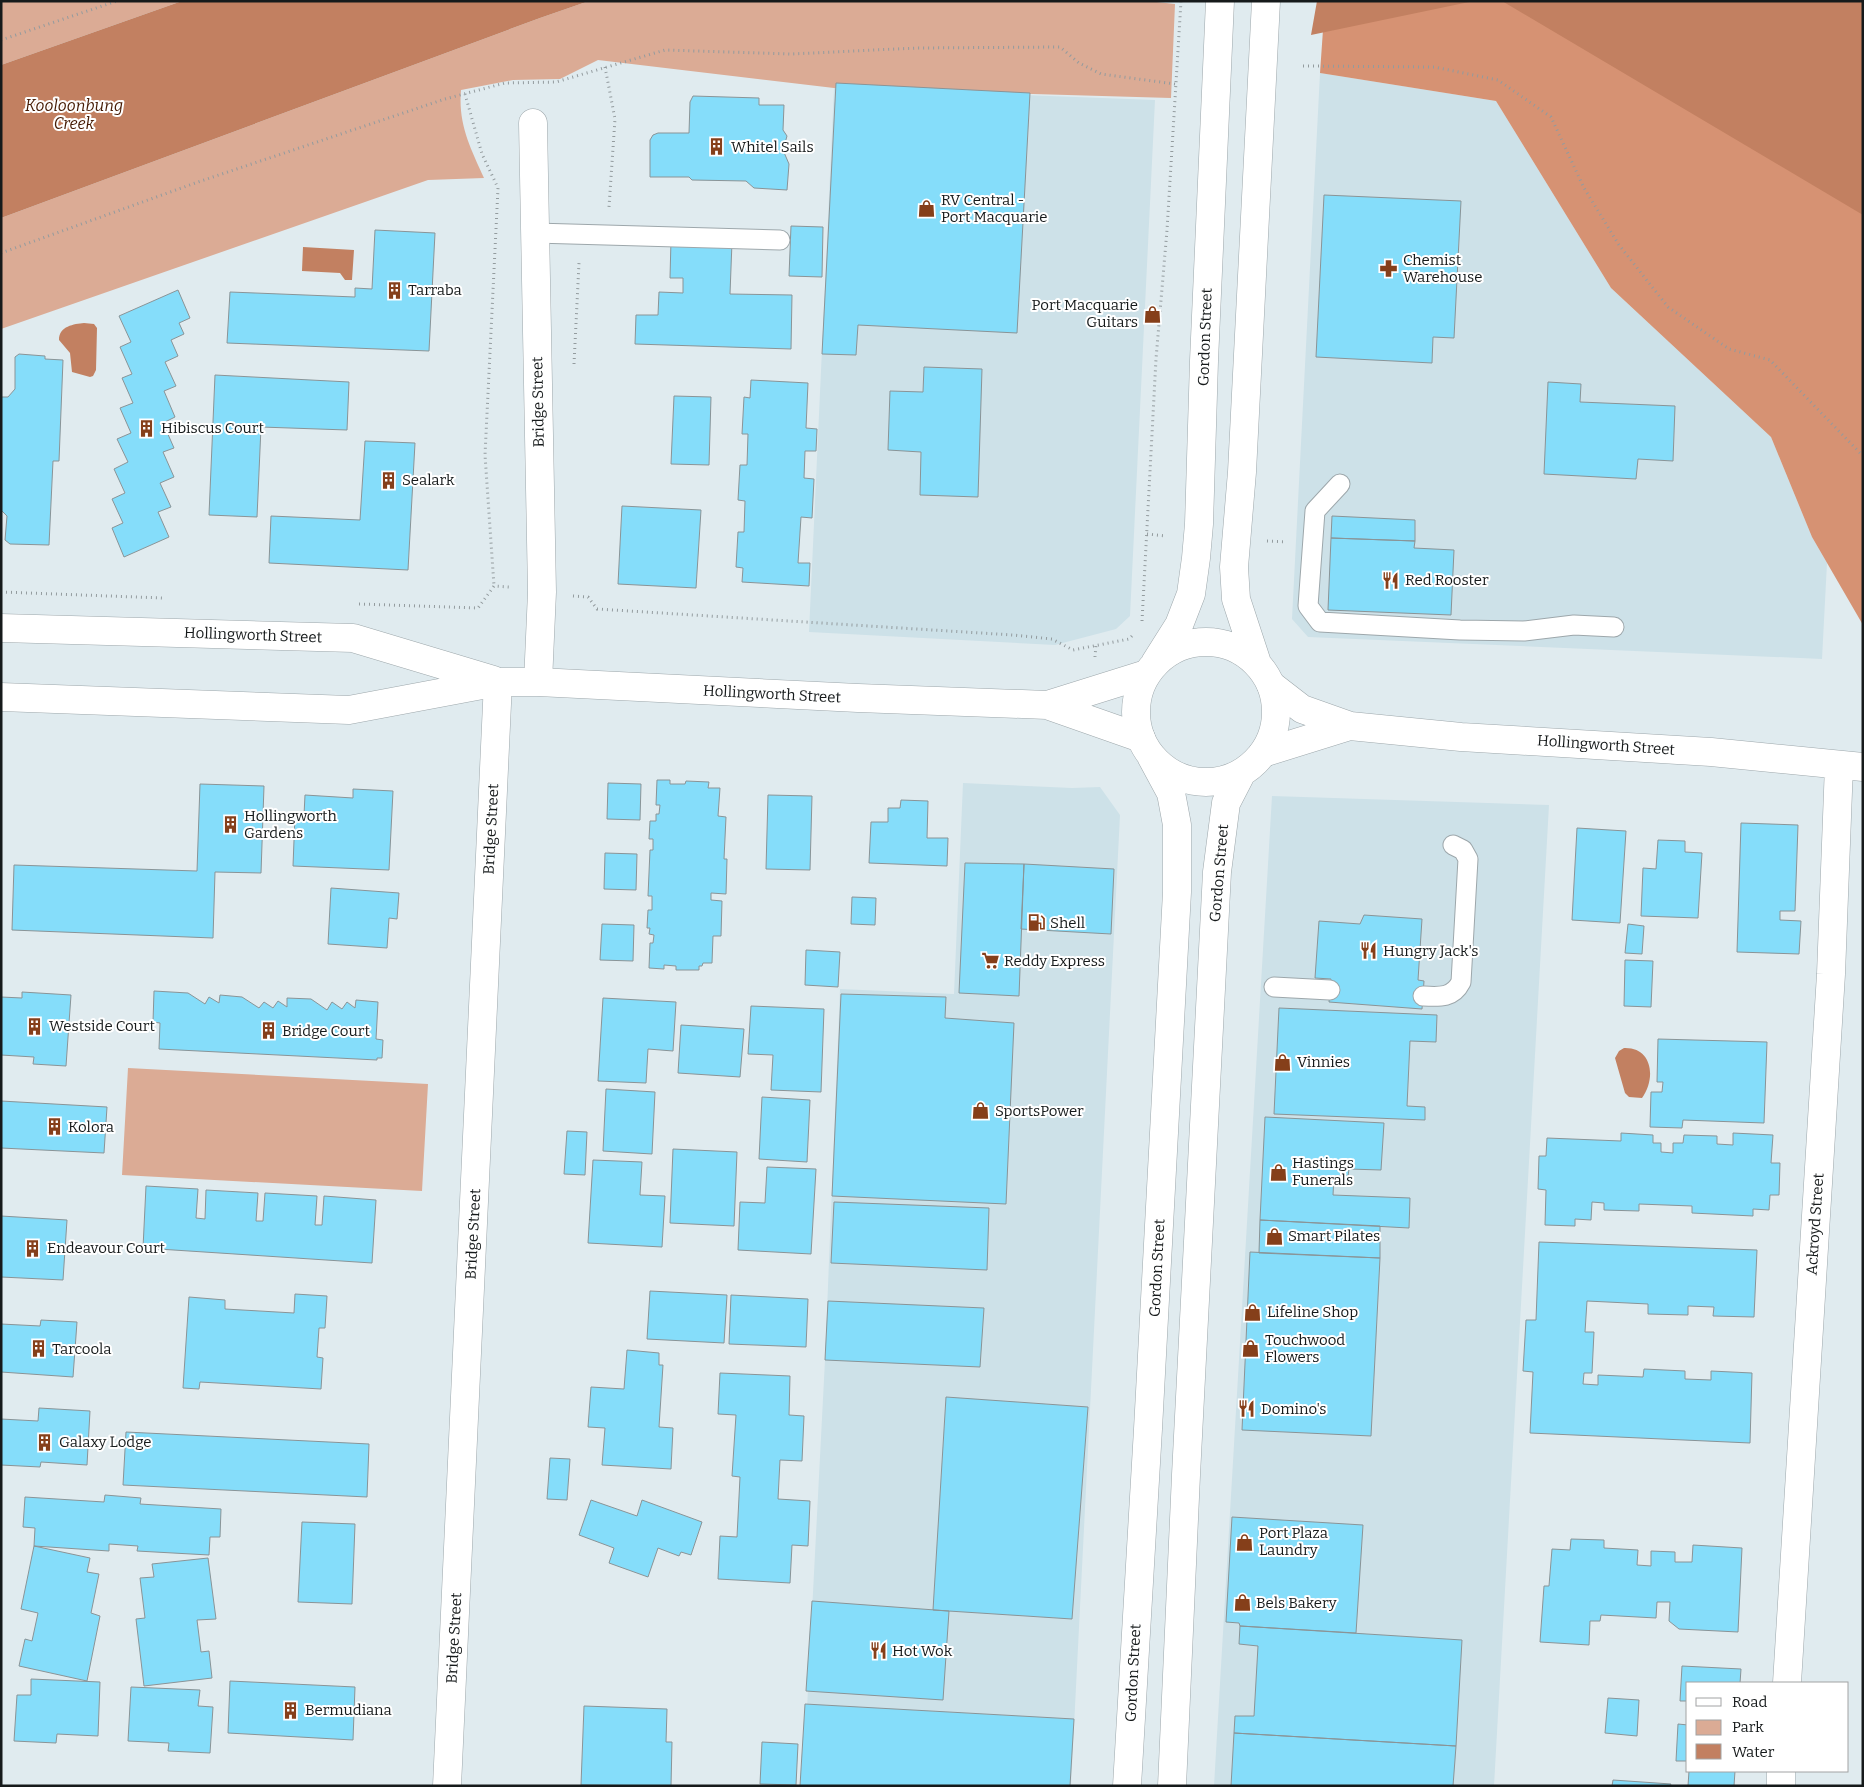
<svg xmlns="http://www.w3.org/2000/svg" width="1864" height="1787" font-family="Bitter,serif">
  <rect width="100%" height="100%" fill="#e0ebef"/>
  <path fill="#cde1e8" d="M1320,73l176,28 115,187 160,149 41,100 15,26 -5,96 -514,-22 -16,-18z
    M834,88l321,12 -25,516 -14,13 -61,16 -246,-13z
    M963,783l109,5 28,-1 20,28 -49,971h-268l22,-426 15,-371 114,5z
    M1272,796l277,9 -55,981h-280z"/>
  <path fill="#dbab95" d="M1,1h181l-181,64z
    M589,1h559l27,3 -4,94 -337,-10 -236,-28 -38,19 -47,1 -52,10c-3,34 9,57 23,88l-56,2 -427,149v-111l539,-200z
    M128,1068l300,16 -6,107 -300,-16z"/>
  <path fill="#d69273" d="M1325,1h538v624l-51,-88 -41,-100 -160,-149 -115,-187 -176,-28z"/>
  <path fill="#c28061" d="M182,1h407l-49,17 -539,200v-153z
    M1317,1h157l-163,34z
    M1502,1h361v214z
    M303,247l51,3 -2,30h-7l-5,-7 -38,-2z
    M84,323l10,1 3,4 -1,42 -3,6 -3,1 -18,-5 -2,-19 -11,-13c0,-14 15,-16 25,-17z
    M1624,1048c29,-1 32,31 18,50l-13,-1 -4,-4 -10,-35 4,-7z"/>
  <path fill="#85ddfa" stroke="#8a9497" d="M836,83l194,10 -13,240 -159,-8 -2,30 -34,-1z
    M693,96l66,2v7h25l-1,25 4,6 -4,14 6,14 -2,26 -33,-2 -8,-7 -54,-1 -3,-3h-39v-37l3,-5 5,-2h31l1,-31z
    M1324,195l137,6 -7,137 -21,-1 -1,26 -116,-6z
    M791,226l32,1 -1,50 -33,-1z
    M375,230l60,3 -6,118 -202,-8 3,-51 125,5v-9l17,1z
    M671,240l61,2 -2,52 62,1 -1,54 -156,-5 1,-29h22l1,-23 24,1v-15h-13z
    M178,290l12,28 -11,5 5,11 -13,6 7,16 -13,6 11,24 -12,5 11,26 -12,6 11,25 -11,4 11,25 -14,6 11,24 -13,5 11,25 -45,20 -12,-29 11,-5 -11,-24 13,-6 -11,-24 14,-7 -11,-23 14,-6 -11,-25 13,-5 -11,-25 10,-4 -12,-27 11,-5 -12,-26z
    M19,354l26,2v3l18,1 -4,101h-6l-4,84 -39,-1 -5,-4 2,-24 -6,-6v-113h7l7,-8v-32z
    M924,367l58,2 -4,128 -58,-2 1,-43 -33,-2 2,-59 33,1z
    M215,375l134,7 -2,48 -86,-3 -4,90 -48,-2z
    M751,380l57,3 -2,45 11,1 -1,22h-11l-1,27 10,1 -2,39 -11,-1 -3,46h12l-1,23 -67,-4 1,-14 -7,-1 2,-35h6l1,-31 -7,-1 2,-35h7l1,-31h-6l2,-37 6,1z
    M1548,382l33,2 -1,18 95,4 -2,55 -35,-2 -2,20 -92,-5z
    M674,396l37,1 -2,68 -38,-1z
    M365,441l50,2 -7,127 -139,-7 2,-47 89,4z
    M622,506l79,4 -5,78 -78,-4z
    M1332,516l83,4v21l-84,-3z
    M1331,538l84,3 -1,7 40,2 -3,65 -123,-5z
    M657,780h13v4h15l1,-3 23,1 -1,6h12l-2,28 8,1 -2,42h3l-1,35 -15,-1v7l11,1 -1,35h-8l-1,27h-9l-1,3h-3v4h-23v-4l-12,-1v4l-15,-1 1,-25h3l1,-8 -5,-1 1,-6h-3l1,-18h4v-14h-4l2,-46h3v-11h-4l1,-18h6v-7h3l1,-9h-4z
    M608,783l33,1 -1,36 -33,-1z
    M200,784l64,2 -3,87 -46,-1 -2,66 -201,-8 2,-65 183,6z
    M353,789l40,2 -4,79 -96,-4 2,-51h9l1,-20 48,3z
    M768,795l44,1 -2,74 -44,-1z
    M901,800l27,1 -1,37h21l-1,28 -78,-3 2,-41h17v-14h12z
    M1741,823l57,2 -3,86h-15v9l21,1 -2,33 -62,-2z
    M1577,828l49,3 -6,92 -48,-3z
    M1658,840l27,1v11l17,1 -4,65 -57,-2 2,-48 13,1z
    M605,853l32,1 -1,36 -32,-1z
    M965,863l59,1 -5,132 -60,-3z
    M1024,864l90,5 -3,65 -90,-5z
    M331,888l68,5 -2,26 -8,-1 -2,30 -59,-4z
    M852,897l24,1 -1,27 -24,-1z
    M1364,915l58,4 -4,61 6,1 -2,28 -93,-7 2,-23 -16,-1 4,-57 41,3z
    M602,924l32,1 -1,36 -33,-1z
    M1628,924l16,2 -2,28 -17,-1z
    M806,950l34,2 -2,35 -33,-2z
    M1625,960l28,1 -2,46 -27,-1z
    M154,991l34,2 17,11 4,-7 10,6 1,-8 22,2 17,11 5,-6 9,6 5,-7 9,6v-9l24,1 16,11 5,-8 10,7 5,-7 8,6 1,-8 22,2 -2,37 7,1 -1,18h-5v2l-218,-11 1,-26 -7,-1z
    M22,992l49,3 -5,71 -33,-2 1,-7 -33,-2v-58l21,1z
    M841,994l105,3 -1,21 69,5 -8,181 -174,-8z
    M603,998l73,4 -3,49 -25,-2 -2,34 -48,-2z
    M751,1006l73,3 -3,83 -50,-2 2,-35 -25,-1z
    M1279,1008l158,7 -1,27 -26,-1 -3,65 18,1v13l-151,-6z
    M681,1025l63,4 -4,48 -62,-4z
    M1658,1039l109,3 -3,81 -81,-3 -1,8 -32,-1 1,-35h11l1,-10h-6z
    M606,1089l49,3 -3,62 -49,-3z
    M762,1097l48,3 -3,62 -48,-3z
    M1,1101l106,6 -3,46 -103,-5z
    M1265,1117l119,6 -3,47 -32,-1 -1,7h-14l-1,19 77,3 -1,30 -149,-8z
    M567,1131l20,1 -2,43 -21,-1z
    M1621,1133l32,2v8h8v9l12,1v-10h10l1,-8 33,1v8l16,1v-12l40,2 -2,28h9l-1,32h-9l-1,15 -16,-1v7l-61,-3v-7l-53,-2v7l-35,-1v-7l-12,-1 -1,18 -16,-1v7l-30,-1 1,-35 -8,-1 1,-33h7l1,-18 74,3z
    M673,1149l64,3 -3,74 -64,-3z
    M593,1160l49,2 -2,33 25,1 -3,51 -74,-4z
    M767,1167l49,2 -5,85 -73,-4 2,-48 25,1z
    M146,1186l52,3 -2,29 9,1 1,-29 52,3 -2,28h7l2,-28 52,3 -2,29h7l2,-29 52,4 -4,63 -229,-15z
    M834,1202l155,6 -2,62 -156,-7z
    M1,1216l66,4 -4,60 -62,-3z
    M1260,1220l120,6v32l-121,-5z
    M1539,1242l218,8 -3,67 -41,-1 1,-9 -26,-1v9l-40,-1v-10l-61,-3 -2,31h9l-2,41h-8l-1,11 15,1v-10l45,2 1,-8 41,2v8l26,1v-9l41,2 -2,70 -220,-10 3,-61 -10,-1 3,-51h10z
    M1250,1252l130,6 -9,178 -129,-6z
    M650,1291l77,4 -3,48 -77,-4z
    M295,1294l32,2 -2,32h-6l-2,29 6,1 -2,31 -121,-7 -1,7 -16,-1 6,-91 36,3v9l69,4z
    M731,1295l77,4 -2,48 -77,-3z
    M828,1301l156,7 -4,59 -155,-7z
    M41,1320l36,2 -4,55 -72,-5v-48l39,2z
    M627,1350l32,3v12h4l-4,62 14,1 -2,41 -69,-4 3,-37 -17,-1 3,-40 33,2z
    M720,1373l70,3 -1,39 15,1 -2,45 -22,-1 -2,39 32,2 -2,45 -16,-1 -2,38 -72,-4 2,-43 17,1 3,-60 -8,-1 4,-61 -18,-1z
    M946,1397l142,10 -16,212 -139,-9z
    M39,1408l51,3 -3,54 -46,-3 -1,5 -39,-2v-46l37,2z
    M126,1432l243,12 -2,53 -244,-12z
    M550,1458l20,1 -3,41 -20,-1z
    M105,1495l36,3 -1,6 81,5 -1,28h-10l-1,18 -72,-4 1,-5 -29,-2v7l-75,-5 1,-18 -12,-1 2,-30 79,5z
    M591,1500l46,16 5,-16 60,22 -11,33 -10,-3 -2,4 -21,-8 -10,29 -39,-14 5,-15 -35,-13z
    M1232,1517l131,8 -7,108 -116,-7 -1,-3 -13,-1z
    M302,1522l53,2 -3,80 -54,-2z
    M1571,1539l33,1v8l34,2 -1,15 14,1v-15l24,1v10h17l1,-17 49,3 -4,84 -59,-3 -10,-8 1,-19h-13l-1,16 -55,-3 -1,6h-10l-1,24 -49,-3 4,-56h5l3,-37 18,1z
    M34,1546l56,12 -3,14 12,2 -8,39 9,3 -13,65 -68,-15 6,-27 7,2 6,-28 -17,-4z
    M208,1558l8,61 -19,1 4,32 8,-1 3,27 -68,8 -8,-67 9,-1 -5,-40 14,-1 -2,-13z
    M812,1601l137,10 -6,89 -137,-9z
    M1240,1626l222,14 -6,106 -222,-13 1,-17h19l4,-70 -19,-2z
    M1682,1666l59,3 -1,14h-52v18h-8z
    M31,1679l69,3 -2,54 -41,-2 -1,9 -42,-2 3,-46h14z
    M230,1681l125,6 -2,53 -125,-7z
    M131,1687l69,3 -2,16 15,1 -3,46 -42,-2 1,-8 -41,-2z
    M1608,1698l31,2 -2,36 -32,-3z
    M805,1704l269,15 -4,67h-270z
    M584,1706l83,3 -1,33h6l-1,44 -90,-1z
    M1678,1724l10,1v36h-12z
    M1234,1733l222,13 -3,40h-222z
    M762,1742l36,2 -2,41 -36,-1z
    M1689,1771h46l-1,15h-46z
    M1613,1780l58,4 -1,2h-58z"/>
  <g fill="none" stroke-linecap="round" stroke-linejoin="round">
    <defs>
      <path id="lane" d="M535,233l245,7
        M1340,484l-25,27 -7,95 12,16 140,8 64,1 50,-6 40,2
        M1274,987l56,3
        M1423,996c17,1 30,2 38,-14l7,-123 -5,-9 -10,-5"/>
      <path id="street" d="M533,123l9,469 -4,90
        M1,628l352,10 140,42
        M1271,685l31,24 48,17 111,11 250,15 152,15
        M1,697l348,13 149,-28h40l320,16 189,7 94,33
        M1047,705l99,-31
        M1263,753l87,-27
        M1787,1683l44,-709 8,-209
        M447,1786l51,-1104
        M1781,1786v-15"/>
      <path id="secondary" d="M1136 712a70 70 0 1 1 140 0a70 70 0 1 1-140 0Z
        M1155,663l24,-38 12,-31 5,-36 3,-34 5,-163 16,-360
        M1257,663l-21,-64 -2,-32 8,-95 24,-471
        M1127,1786l21,-357 29,-537v-67l-6,-32 -20,-37
        M1172,1786l14,-311 31,-603 9,-69 16,-31"/>
    </defs>
    <use href="#lane" stroke="#9da7ab" stroke-width="21"/>
    <use href="#street" stroke="#9da7ab" stroke-width="29"/>
    <use href="#secondary" stroke="#9da7ab" stroke-width="29"/>
    <path stroke="#939b9e" stroke-width="3" stroke-dasharray="1 4" stroke-linecap="butt" d="M1,40l116,-39
      M1303,66l131,1 64,13 53,37 33,71 35,57 49,62 61,42 41,11 93,96
      M605,67l10,52 -6,88
      M465,94l17,60 16,34 -13,267 9,131
      M1,253l197,-71 247,-83 60,-16 51,-1 109,-32 126,4 126,-6 143,-1 19,16 22,11 74,10
      M574,364l5,-101
      M1147,534l19,2
      M1267,541l19,1
      M1,592l162,6
      M573,596l15,1 9,12 416,26 39,4 21,11 56,-11 3,-3
      M359,604l119,4 16,-22 15,1
      M1142,621l14,-262 11,-129 14,-229
      M1095,657l1,-12"/>
    <use href="#lane" stroke="#fff" stroke-width="19"/>
    <use href="#street" stroke="#fff" stroke-width="28"/>
    <use href="#secondary" stroke="#fff" stroke-width="28"/>
  </g>
  <defs>
    <symbol id="building-bare" viewBox="-9 -9 18 18"><path d="M-4-6H4V6H1V3H-1V6H-4ZM-2.5-4.3h1.7v1.8h-1.7ZM.8-4.3h1.7v1.8H.8ZM-2.5-1h1.7V.8h-1.7ZM.8-1h1.7V.8H.8Z" fill="#853f1a" stroke="#fff" stroke-width="2.5" paint-order="stroke"/></symbol>
    <symbol id="shop-bare" viewBox="-9 -9 18 18"><path d="M-5-2.5h2.3a2.7 3.5 0 0 1 5.4 0H5L5.5 6h-11ZM-1.5-2.5h3a1.5 2.3 0 0 0-3 0Z" fill="#853f1a" stroke="#fff" stroke-width="2.5" paint-order="stroke"/></symbol>
    <symbol id="pharmacy-bare" viewBox="-9 -9 18 18"><path d="M-2-6h4v4h4v4h-4v4h-4v-4h-4v-4h4Z" fill="#853f1a" stroke="#fff" stroke-width="2.5" paint-order="stroke"/></symbol>
    <symbol id="restaurant-bare" viewBox="-9 -9 18 18"><path d="M-5-6h1v4h1v-4h1v4h1v-4h1v5L-1.5 .5V6h-2V.5L-5-1ZM5-6V6H3V1.5H1.5Q1.5-4 5-6Z" fill="#853f1a" stroke="#fff" stroke-width="2.5" paint-order="stroke"/></symbol>
    <symbol id="fuel-bare" viewBox="-9 -9 18 18"><path d="M-5.5-6h7V0h2V4h1.3V-2.5L3-4.5l.8-.8L6-3V5H2.5V1h-1V6h-7ZM-4.2-4.7v3.2H.2V-4.7Z" fill="#853f1a" stroke="#fff" stroke-width="2.5" paint-order="stroke"/></symbol>
    <symbol id="supermarket-bare" viewBox="-9 -9 18 18"><path d="M-6-5.5h2.5l.6 2H6L4.5 2H-2.5L-4.4-4H-6ZM-1.5 3.2a1.3 1.3 0 1 0 .1 0ZM3 3.2a1.3 1.3 0 1 0 .1 0Z" fill="#853f1a" stroke="#fff" stroke-width="2.5" paint-order="stroke"/></symbol>
  </defs>
  <g fill-rule="evenodd">
    <use href="#building-bare" x="704" y="134" width="25" height="25"/>
    <use href="#shop-bare" x="914" y="196" width="25" height="25"/>
    <use href="#pharmacy-bare" x="1376" y="256" width="25" height="25"/>
    <use href="#building-bare" x="382" y="278" width="25" height="25"/>
    <use href="#shop-bare" x="1140" y="302" width="25" height="25"/>
    <use href="#building-bare" x="134" y="416" width="25" height="25"/>
    <use href="#building-bare" x="376" y="468" width="25" height="25"/>
    <use href="#restaurant-bare" x="1378" y="568" width="25" height="25"/>
    <use href="#building-bare" x="218" y="812" width="25" height="25"/>
    <use href="#fuel-bare" x="1024" y="910" width="25" height="25"/>
    <use href="#restaurant-bare" x="1356" y="938" width="25" height="25"/>
    <use href="#supermarket-bare" x="978" y="948" width="25" height="25"/>
    <use href="#building-bare" x="22" y="1014" width="25" height="25"/>
    <use href="#building-bare" x="256" y="1018" width="25" height="25"/>
    <use href="#shop-bare" x="1270" y="1050" width="25" height="25"/>
    <use href="#shop-bare" x="968" y="1098" width="25" height="25"/>
    <use href="#building-bare" x="42" y="1114" width="25" height="25"/>
    <use href="#shop-bare" x="1266" y="1160" width="25" height="25"/>
    <use href="#shop-bare" x="1262" y="1224" width="25" height="25"/>
    <use href="#building-bare" x="20" y="1236" width="25" height="25"/>
    <use href="#shop-bare" x="1240" y="1300" width="25" height="25"/>
    <use href="#building-bare" x="26" y="1336" width="25" height="25"/>
    <use href="#shop-bare" x="1238" y="1336" width="25" height="25"/>
    <use href="#restaurant-bare" x="1234" y="1396" width="25" height="25"/>
    <use href="#building-bare" x="32" y="1430" width="25" height="25"/>
    <use href="#shop-bare" x="1232" y="1530" width="25" height="25"/>
    <use href="#shop-bare" x="1230" y="1590" width="25" height="25"/>
    <use href="#restaurant-bare" x="866" y="1638" width="25" height="25"/>
    <use href="#building-bare" x="278" y="1698" width="25" height="25"/>
  </g>
  <g text-anchor="middle" stroke-width="4" stroke-linejoin="round" paint-order="stroke">
    <g font-size="15" fill="#161a1b" stroke="#fff" text-anchor="start">
      <text x="731" y="152">Whitel Sails</text>
      <text x="941" y="205">RV Central -<tspan x="941" dy="17">Port Macquarie</tspan></text>
      <text x="1403" y="265">Chemist<tspan x="1403" dy="17">Warehouse</tspan></text>
      <text x="408" y="295">Tarraba</text>
      <text x="1138" y="310" text-anchor="end">Port Macquarie<tspan x="1138" dy="17">Guitars</tspan></text>
      <text x="161" y="433">Hibiscus Court</text>
      <text x="402" y="485">Sealark</text>
      <text x="1405" y="585">Red Rooster</text>
      <text x="244" y="821">Hollingworth<tspan x="244" dy="17">Gardens</tspan></text>
      <text x="1050" y="928">Shell</text>
      <text x="1383" y="956">Hungry Jack's</text>
      <text x="1004" y="966">Reddy Express</text>
      <text x="49" y="1031">Westside Court</text>
      <text x="282" y="1036">Bridge Court</text>
      <text x="1297" y="1067">Vinnies</text>
      <text x="995" y="1116">SportsPower</text>
      <text x="68" y="1132">Kolora</text>
      <text x="1292" y="1168">Hastings<tspan x="1292" dy="17">Funerals</tspan></text>
      <text x="1288" y="1241">Smart Pilates</text>
      <text x="47" y="1253">Endeavour Court</text>
      <text x="1267" y="1317">Lifeline Shop</text>
      <text x="1265" y="1345">Touchwood<tspan x="1265" dy="17">Flowers</tspan></text>
      <text x="52" y="1354">Tarcoola</text>
      <text x="1261" y="1414">Domino's</text>
      <text x="59" y="1447">Galaxy Lodge</text>
      <text x="1259" y="1538">Port Plaza<tspan x="1259" dy="17">Laundry</tspan></text>
      <text x="1256" y="1608">Bels Bakery</text>
      <text x="892" y="1656">Hot Wok</text>
      <text x="305" y="1715">Bermudiana</text>
    </g>
    <g font-size="15" fill="#161a1b" stroke="#fff">
      <text transform="translate(1205 337) rotate(-88)" y="5">Gordon Street</text>
      <text transform="translate(538 402) rotate(-91)" y="5">Bridge Street</text>
      <text transform="translate(253 635) rotate(2)" y="5">Hollingworth Street</text>
      <text transform="translate(772 694) rotate(3)" y="5">Hollingworth Street</text>
      <text transform="translate(1606 745) rotate(4)" y="5">Hollingworth Street</text>
      <text transform="translate(491 829) rotate(-87)" y="5">Bridge Street</text>
      <text transform="translate(1219 873) rotate(-85)" y="5">Gordon Street</text>
      <text transform="translate(1815 1224) rotate(-86)" y="5">Ackroyd Street</text>
      <text transform="translate(473 1234) rotate(-87)" y="5">Bridge Street</text>
      <text transform="translate(1157 1268) rotate(-87)" y="5">Gordon Street</text>
      <text transform="translate(454 1638) rotate(-87)" y="5">Bridge Street</text>
      <text transform="translate(1133 1673) rotate(-87)" y="5">Gordon Street</text>
    </g>
    <g font-size="16" font-style="italic" fill="#461b04" stroke="#fff">
      <text x="74" y="111">Kooloonbung<tspan x="74" dy="18">Creek</tspan></text>
    </g>
  </g>
  <rect width="1864" height="1787" fill="none" stroke="#161a1b" stroke-width="5"/>
  <rect x="1686" y="1682" width="162" height="90" fill="#ffffff" stroke="#a2a3a4"/>
  <rect x="1696" y="1698" width="25" height="8" fill="#ffffff" stroke="#a2a3a4"/>
  <text x="1732" y="1707" font-size="15" fill="#161a1b">Road</text>
  <rect x="1696" y="1720" width="25" height="15" fill="#dbab95" stroke="#a2a3a4"/>
  <text x="1732" y="1732" font-size="15" fill="#161a1b">Park</text>
  <rect x="1696" y="1744" width="25" height="15" fill="#c28061" stroke="#a2a3a4"/>
  <text x="1732" y="1757" font-size="15" fill="#161a1b">Water</text>
</svg>
